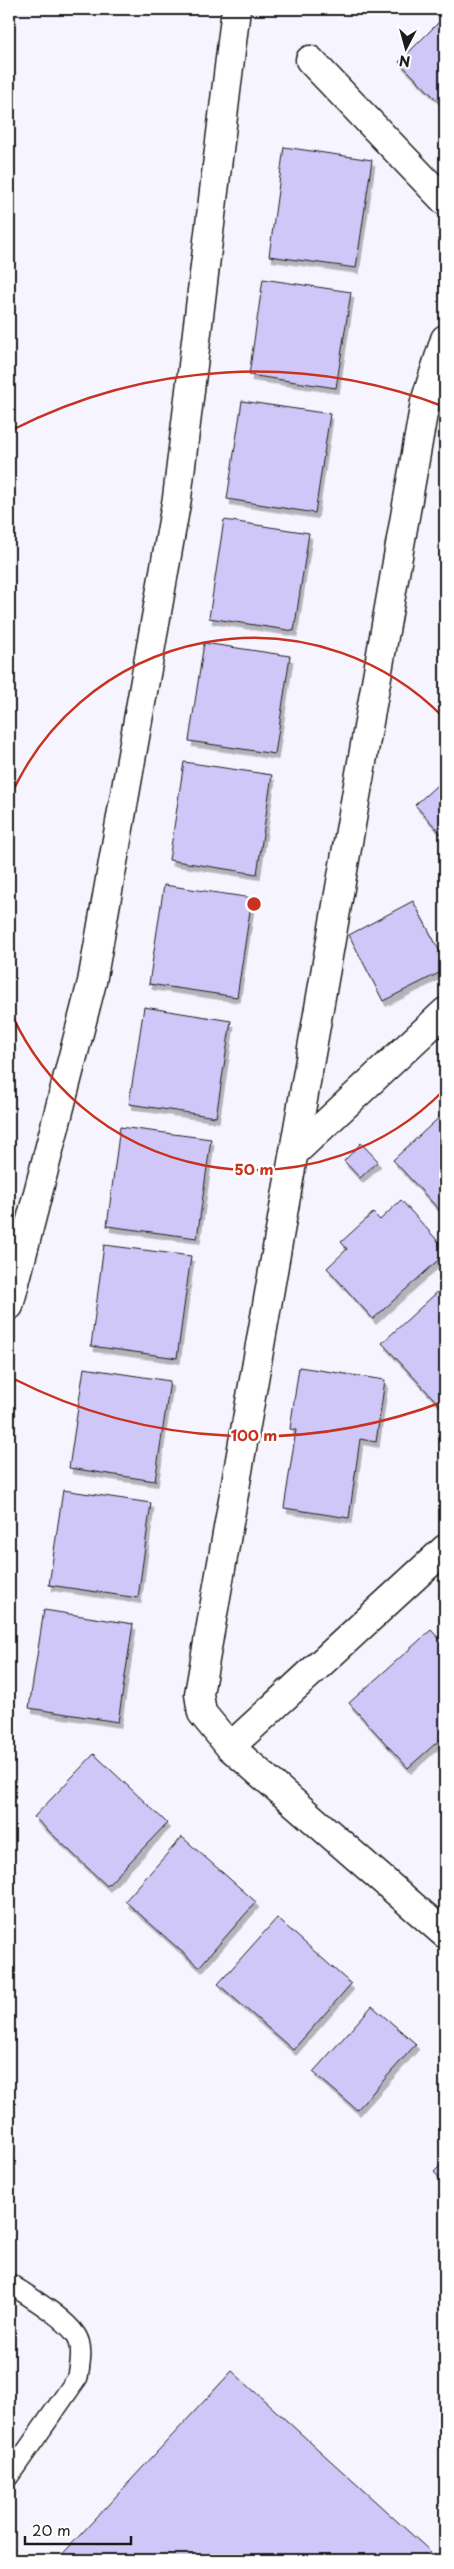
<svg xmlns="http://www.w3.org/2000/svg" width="454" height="2569" font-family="'Playpen Sans',sans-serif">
  <defs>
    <filter id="shadow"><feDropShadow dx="3" dy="5.5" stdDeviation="0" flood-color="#0004"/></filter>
  </defs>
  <rect width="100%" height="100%" fill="#f6f4fe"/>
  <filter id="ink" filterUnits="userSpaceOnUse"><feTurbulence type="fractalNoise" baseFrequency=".02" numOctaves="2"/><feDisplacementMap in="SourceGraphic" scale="10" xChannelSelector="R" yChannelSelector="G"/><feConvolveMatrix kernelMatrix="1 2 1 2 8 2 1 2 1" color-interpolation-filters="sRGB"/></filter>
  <g filter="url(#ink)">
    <path fill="#d0c7f9" stroke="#1c1c1c" filter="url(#shadow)" d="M445,16v92l-46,-46z
      M284,147l88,13 -16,108 -87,-12z
      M263,279l88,13 -15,96 -87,-13z
      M242,401l88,13 -15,99 -88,-14z
      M224,520l85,13 -15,98 -85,-13z
      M204,643l86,13 -15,98 -86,-13z
      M184,762l88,13 -15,99 -88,-14z
      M445,778v60l-30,-33z
      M164,885l88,13 -15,99 -88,-13z
      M413,901l32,60v9l-62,31 -34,-66z
      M144,1007l87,14 -15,96 -87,-13z
      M445,1112v104l-52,-56z
      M120,1127l91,12 -14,99 -90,-12z
      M361,1143l17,18 -18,17 -16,-17z
      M401,1200l44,49v5l-72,65 -46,-51 20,-19 -6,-7 32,-29 7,7z
      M104,1245l87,11 -14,102 -86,-12z
      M445,1285v126l-63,-68z
      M299,1367l86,13 -9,62 -16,-3 -11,79 -65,-10 12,-78 -6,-1z
      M84,1368l86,13 -15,100 -86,-13z
      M63,1490l88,13 -13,95 -89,-13z
      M44,1610l89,14 -15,98 -89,-14z
      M431,1630l14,15v90l-37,33 -59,-65z
      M94,1754l73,69 -60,63 -73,-69z
      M182,1837l74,65 -57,65 -74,-66z
      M277,1918l74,66 -58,66 -75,-66z
      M372,2006l44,38 -59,66 -44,-38z
      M445,2161v23l-11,-12z
      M232,2371l199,181 -7,8h-367z"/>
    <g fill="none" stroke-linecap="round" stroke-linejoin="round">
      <defs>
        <path id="lane" d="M9,2283c19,13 54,33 67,52 8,11 4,30 2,42l-69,99"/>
        <path id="street" d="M310,60l135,141
          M445,339l-20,63 -226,1292 3,19 28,34 215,187
          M295,1152l150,-140
          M9,1306l83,-324 85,-484 59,-489
          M230,1747l215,-198"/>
      </defs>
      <use href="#lane" stroke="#1c1c1c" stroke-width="22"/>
      <use href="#street" stroke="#1c1c1c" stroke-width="31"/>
      <use href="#lane" stroke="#fff" stroke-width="19"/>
      <use href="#street" stroke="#fff" stroke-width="28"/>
    </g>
  </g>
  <g fill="none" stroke="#c8321e" stroke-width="2.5">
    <path d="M444 1090A266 266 0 0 1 9 1008M9 800A266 266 0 0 1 444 718"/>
    <path d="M445 1401A532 532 0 0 1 12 1378M12 430A532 532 0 0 1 445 407"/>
  </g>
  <circle cx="254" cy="904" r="8" fill="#c8321e" stroke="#fff" stroke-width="2.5"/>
  <g font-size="15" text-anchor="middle" font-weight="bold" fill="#c8321e" stroke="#fff" stroke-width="5" stroke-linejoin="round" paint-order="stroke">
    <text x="254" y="1175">50 m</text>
    <text x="254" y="1441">100 m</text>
  </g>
  <rect width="454" height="2569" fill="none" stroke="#fff" stroke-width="30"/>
  <rect x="15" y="15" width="424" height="2539" fill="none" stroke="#1c1c1c" stroke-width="2" filter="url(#ink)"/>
  <g transform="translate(406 48) rotate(186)" stroke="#ffffff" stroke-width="4" paint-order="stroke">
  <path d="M0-4L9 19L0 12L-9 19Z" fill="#1c1c1c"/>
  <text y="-8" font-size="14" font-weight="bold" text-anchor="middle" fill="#1c1c1c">N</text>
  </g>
  <path d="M25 2536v8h106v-8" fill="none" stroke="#1c1c1c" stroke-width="2.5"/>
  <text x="32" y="2536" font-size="15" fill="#1c1c1c" stroke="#ffffff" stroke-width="4" paint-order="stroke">20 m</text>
</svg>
